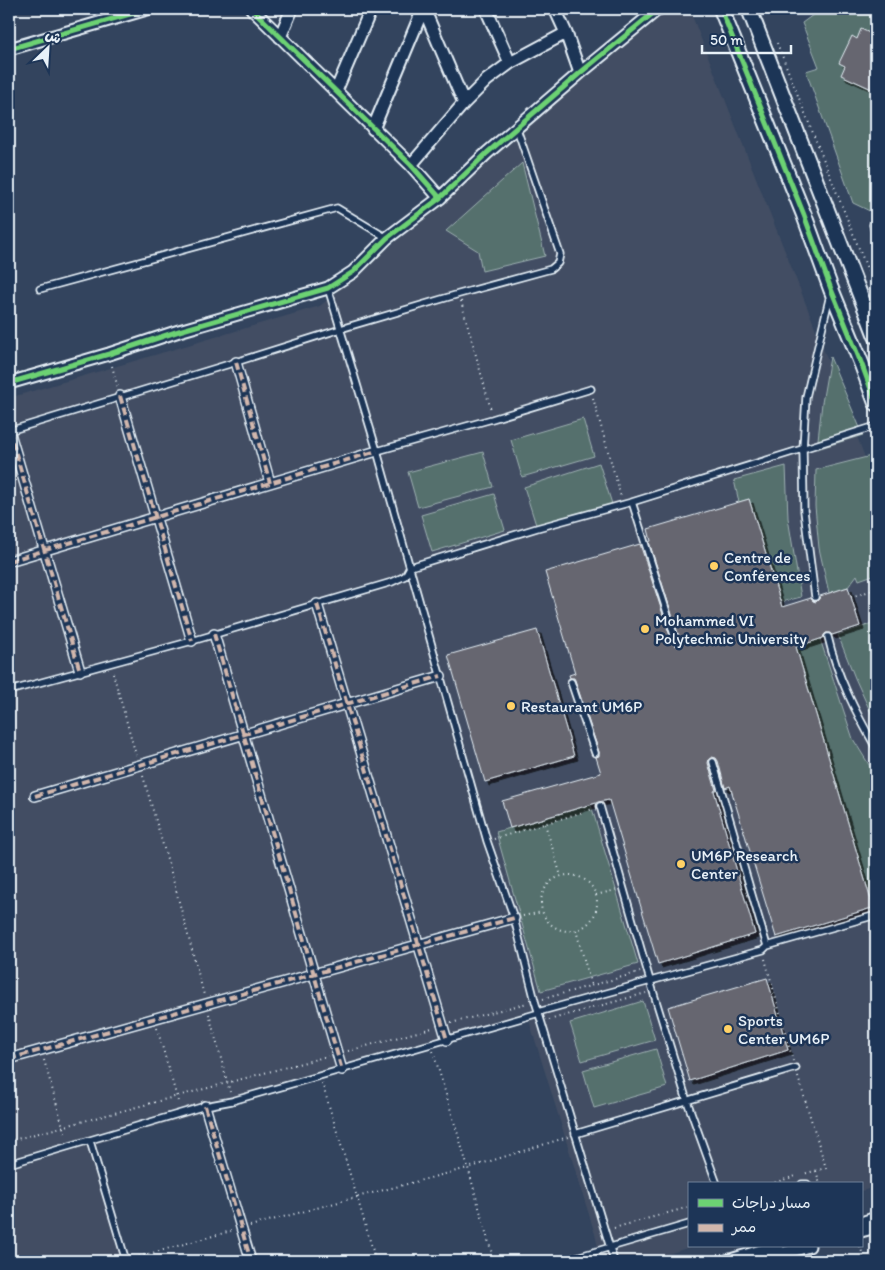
<svg xmlns="http://www.w3.org/2000/svg" width="885" height="1270" font-family="Itim,'Playpen Sans Arabic',sans-serif">
  <defs>
    <filter id="shadow"><feDropShadow dx="4" dy="4" stdDeviation="0" flood-color="#0009"/></filter>
  </defs>
  <rect width="100%" height="100%" fill="#33445e"/>
  <filter id="ink" filterUnits="userSpaceOnUse"><feTurbulence type="fractalNoise" baseFrequency=".02" numOctaves="2"/><feDisplacementMap in="SourceGraphic" scale="10" xChannelSelector="R" yChannelSelector="G"/><feConvolveMatrix kernelMatrix="1 2 1 2 8 2 1 2 1" color-interpolation-filters="sRGB"/></filter>
  <g filter="url(#ink)">
    <path fill="#424e63" d="M661,9h21l10,7 119,301 65,169v701l-15,4v-7h-172v62h4l-46,15h-46l-6,-27 -67,-217 -432,127 32,117h-119v-863l311,-92 109,-93z"/>
    <path fill="#54706d" stroke="#9eb0b2" d="M821,9h55v205l-23,-11 -47,-132 13,-4 -17,-44z
      M522,163l23,93 -63,15 -4,-20 -32,-20z
      M830,357l33,78 -46,14 5,-46z
      M583,419l11,37 -72,21 -11,-37z
      M483,452l10,35 -75,20 -10,-35z
      M871,456l5,15v103l-17,6 -2,-5 -9,12 -19,6 -10,-45 -4,-42 1,-36z
      M599,463l13,41 -75,24 -13,-41z
      M786,466l2,52 13,79 -20,5 -32,-103 -10,3 -5,-22z
      M494,494l11,36 -73,22 -11,-37z
      M876,619v105l-21,-46 -17,-43 33,-11v-3z
      M820,639l33,100 23,37v130l-1,1 -5,-10 -74,-250z
      M591,805l47,159 -97,27 -45,-159z
      M643,1001l12,39 -73,21 -12,-38z
      M656,1049l11,38 -73,21 -11,-38z"/>
    <path fill="#666670" stroke="#e8f1f8" filter="url(#shadow)" d="M861,29l15,7v55l-35,-16 4,-9 -6,-3 13,-27 5,3z
      M749,499l33,108 29,-9 2,3 3,1 3,-3 1,-3 28,-9 12,39 -28,9 -2,-2h-4l-2,2 -1,3 -27,9 74,250 5,10 -99,30 -46,-151 -5,2 -7,-27 -2,-3 -4,-1 -3,2 -1,4 8,27 -2,1 41,143 -97,30 -49,-164 -11,2 -2,1 -86,25 -8,-27 99,-28 -5,-16 3,-1v-4l-24,-72 -1,-2h-4l-1,-3 6,-2 -30,-101 95,-28 32,98 3,3h3l2,-3v-2l-31,-98 2,-1 -3,-12z
      M537,630l37,126 -89,26 -37,-127z
      M767,978l21,72 -98,31 -22,-74z"/>
    <g fill="none" stroke-linecap="round" stroke-linejoin="round">
      <defs>
        <path id="service" d="M876,214l-3,11 3,12
          M328,288l49,163 110,390 27,77 21,83 79,260
          M40,289l297,-81 50,30
          M9,431l227,-69 111,-35 112,-33 92,-25 7,-6 2,-9 -43,-125
          M377,451l115,-32 99,-30
          M632,502l44,139
          M815,597l-11,-86 -1,-62 3,-52 24,-102
          M828,637c9,39 28,76 48,111
          M571,682l24,71
          M9,691l183,-50 200,-59 13,-6 5,-9 127,-39 95,-26 244,-76
          M713,762l54,184
          M600,806l53,185 34,110 30,83
          M538,1012l225,-62 4,-4 109,-31
          M575,1134l221,-66
          M90,1141l36,120
          M9,1164l196,-58 27,-5 307,-88
          M802,1184h5
          M563,1261l126,-37"/>
        <path id="pedestrian" d="M236,362l34,121
          M120,396l72,245
          M9,430l71,241
          M9,561l368,-110
          M317,604l130,436
          M214,634l128,436
          M35,796l406,-120
          M9,1059l505,-141
          M205,1106l46,155"/>
        <path id="minor" d="M252,9l159,156 29,33
          M424,9l40,94
          M486,9l24,54
          M555,9l11,24 14,40
          M280,37l12,-28
          M9,49l138,-40
          M336,91l35,-82
          M373,129l50,-120
          M411,165l53,-62 23,-23 23,-17 56,-30
          M9,383l100,-29 70,-23 149,-43 25,-16 34,-34 53,-40 47,-45 93,-80 78,-64
          M861,1223l15,-5
          M861,1231l15,-4
          M727,1261l51,-15
          M756,1261l53,-15"/>
        <path id="tertiary" d="M721,9l83,206 27,74 31,76 14,38
          M749,9l127,327"/>
      </defs>
      <use href="#service" stroke="#e8f1f8" stroke-width="9"/>
      <use href="#pedestrian" stroke="#e8f1f8" stroke-width="12"/>
      <use href="#minor" stroke="#e8f1f8" stroke-width="15"/>
      <use href="#tertiary" stroke="#e8f1f8" stroke-width="18"/>
      <path stroke="#e8f1f8" stroke-width="2" stroke-dasharray="1 4" stroke-linecap="butt" d="M777,43l99,248
        M461,301l30,109
        M112,366l6,22
        M593,398l28,99
        M851,597l25,-8
        M113,673l23,82
        M143,776l31,107 30,112
        M545,824l16,52
        M494,839l99,-30
        M541 903a28 28 0 1 1 56 0a28 28 0 1 1-56 0Z
        M596,895l20,-5
        M523,916l19,-4
        M576,930l15,55
        M765,959l28,102
        M543,999l97,-27
        M209,1014l21,78
        M549,1020l97,-27
        M451,1023l76,-20
        M157,1028l22,77
        M348,1051l84,-23
        M44,1060l22,77
        M798,1077l28,91 -23,6
        M322,1083l35,114 111,-29 -35,-117
        M9,1141l319,-85
        M816,1171l4,13
        M770,1184l26,-8
        M250,1226l107,-29 19,64
        M614,1228l75,-21
        M860,1246l5,15
        M134,1258l97,-27
        M494,1261l-26,-93 100,-31"/>
      <use href="#service" stroke="#1d3557" stroke-width="5.5"/>
      <use href="#pedestrian" stroke="#1d3557" stroke-width="9"/>
      <use href="#minor" stroke="#1d3557" stroke-width="11"/>
      <use href="#tertiary" stroke="#1d3557" stroke-width="14"/>
      <path stroke="#d1b7ad" stroke-width="4" stroke-dasharray="8 4" stroke-linecap="butt" d="M236,362l34,121
        M120,396l72,245
        M9,430l71,241
        M9,561l368,-110
        M317,604l130,436
        M214,634l128,436
        M35,796l406,-120
        M9,1059l505,-141
        M205,1106l46,155"/>
      <defs>
        <path id="cycleway" d="M252,9l159,156 29,33
          M721,9l83,206 27,74 31,76 14,38
          M9,49l138,-40
          M9,383l100,-29 70,-23 149,-43 25,-16 34,-34 53,-40 47,-45 93,-80 78,-64"/>
      </defs>
      <use href="#cycleway" stroke="#1d3557" stroke-width="8"/>
      <use href="#cycleway" stroke="#6cd273" stroke-width="5"/>
    </g>
  </g>
  <g fill="#ffd166" stroke="#1d3557" stroke-width="2">
    <circle cx="714" cy="566" r="5"/>
    <circle cx="645" cy="629" r="5"/>
    <circle cx="511" cy="706" r="5"/>
    <circle cx="681" cy="864" r="5"/>
    <circle cx="728" cy="1029" r="5"/>
  </g>
  <g text-anchor="middle" stroke-width="5" stroke-linejoin="round" paint-order="stroke">
    <g font-size="16" fill="#e8f1f8" stroke="#1d3557" text-anchor="start">
      <text x="724" y="563">Centre de<tspan x="724" dy="18">Conférences</tspan></text>
      <text x="655" y="626">Mohammed VI<tspan x="655" dy="18">Polytechnic University</tspan></text>
      <text x="521" y="712">Restaurant UM6P</text>
      <text x="691" y="861">UM6P Research<tspan x="691" dy="18">Center</tspan></text>
      <text x="738" y="1026">Sports<tspan x="738" dy="18">Center UM6P</tspan></text>
    </g>
  </g>
  <rect width="885" height="1270" fill="none" stroke="#1d3557" stroke-width="30"/>
  <rect x="15" y="15" width="855" height="1240" fill="none" stroke="#e8f1f8" stroke-width="2" filter="url(#ink)"/>
  <rect x="688" y="1182" width="175" height="65" fill="#1d3557" stroke="#6e8097"/>
  <rect x="698" y="1199" width="25" height="8" fill="#6cd273" stroke="#6e8097"/>
  <text x="732" y="1208" font-size="15" fill="#e8f1f8">مسار دراجات</text>
  <rect x="698" y="1224" width="25" height="8" fill="#d1b7ad" stroke="#6e8097"/>
  <text x="732" y="1232" font-size="15" fill="#e8f1f8">ممر</text>
  <g transform="translate(48 48) rotate(25)" stroke="#1d3557" stroke-width="4" paint-order="stroke">
  <path d="M0-4L9 19L0 12L-9 19Z" fill="#e8f1f8"/>
  <text y="-8" font-size="14" font-weight="bold" text-anchor="middle" fill="#e8f1f8">ش</text>
  </g>
  <path d="M702 45v8h89v-8" fill="none" stroke="#e8f1f8" stroke-width="2.5"/>
  <text x="710" y="45" font-size="15" fill="#e8f1f8" stroke="#1d3557" stroke-width="4" paint-order="stroke">50 m</text>
</svg>
